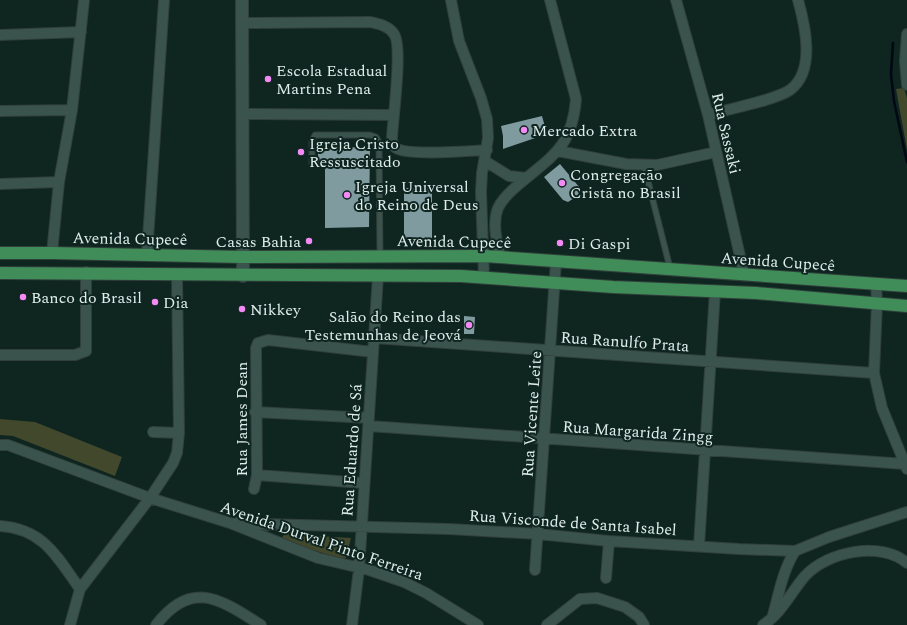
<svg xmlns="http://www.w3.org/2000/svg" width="907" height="625" font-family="Spectral,serif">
  <rect width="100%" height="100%" fill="#0e2520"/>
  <path fill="#41482c" d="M904,88l3,10v52l-11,-61z
    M0,419l35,3 87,35 -7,19 -102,-40 -13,-1z
    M284,534l67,4 -5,20 -5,1 -56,-18 -3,-3z"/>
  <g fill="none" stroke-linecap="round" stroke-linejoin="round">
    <path stroke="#000813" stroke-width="2.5" d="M893,43l-2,31 3,27 13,61"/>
  </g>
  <path fill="#7f9b9f" d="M542,116l5,18 -44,15v-13l-2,-10z
    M370,147l-1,80 -44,1v-65l-7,1v-16z
    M560,164l20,24 -1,7 -11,7 -5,-2 -19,-23z
    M404,188h28v50l-28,1z
    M464,316l11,1 -1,17h-10z"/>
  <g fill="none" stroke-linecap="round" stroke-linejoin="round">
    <defs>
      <path id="service" d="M312,164v-23l3,-6h55l6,2 3,5 1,114
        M644,165l26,103"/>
      <path id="minor" d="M451,0l8,41 22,57 6,21 1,19 -6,35 -1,19 3,86
        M676,0l32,115 36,159
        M241,23l129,-1c9,2 19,4 24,12 9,12 -1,84 -2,103 0,4 0,8 4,11 11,8 74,3 91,2
        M907,34l-2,27 2,24
        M0,35l81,-3
        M0,111l72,-1
        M242,114l151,1
        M708,115c20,-6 68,-15 82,-25 26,-19 15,-65 8,-90
        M558,151l68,13 31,1 59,-13
        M485,161l24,15 17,2
        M0,184l59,-2
        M52,253l7,-71 13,-72 12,-110
        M147,254l17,-254
        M500,257c-3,-15 -8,-34 -2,-49 4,-9 13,-17 20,-23 34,-29 54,-37 58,-86l-26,-99
        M876,283l1,20 -3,70 8,35 25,61
        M374,338l500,35
        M0,355h75l11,-4v-79
        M255,412l114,6
        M369,426l536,38
        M153,432l26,1
        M0,445h8l142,53 80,25 88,35 51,12 35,12 22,11 52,32
        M257,475l106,8
        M254,489l3,-14 -1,-127 2,-5 10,-3 105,12
        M230,523l219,6 89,5 71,7 130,8 56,2 34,-14 78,-25
        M0,526c44,3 57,31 80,63
        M699,546l16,-255
        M535,570l21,-309
        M606,578l3,-37
        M773,615c6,-22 10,-45 22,-64
        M70,625l10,-36 70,-91 23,-35 4,-10 2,-20 -2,-158
        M156,625c36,-47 65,-25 105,0
        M352,625l7,-56 19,-293
        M547,625l33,-26 17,-1 28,9 14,10 5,8
        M763,625c19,-12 28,-33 42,-49 23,-25 76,-35 102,-13"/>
      <path id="tertiary" d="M242,0l1,276"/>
      <path id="primary" d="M0,253h52l191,4 241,-1 423,30
        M0,273l461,3 152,11 143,6 151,13"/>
    </defs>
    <use href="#service" stroke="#313f3b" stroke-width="7"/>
    <use href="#minor" stroke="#313f3b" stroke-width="12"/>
    <use href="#tertiary" stroke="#313f3b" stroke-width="14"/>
    <use href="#primary" stroke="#313f3b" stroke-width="14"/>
    <use href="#service" stroke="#3a534d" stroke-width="5"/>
    <use href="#minor" stroke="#3a534d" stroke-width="10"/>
    <use href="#tertiary" stroke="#3a534d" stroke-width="12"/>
    <use href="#primary" stroke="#408d59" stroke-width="12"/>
  </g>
  <g fill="#f28af3" stroke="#0e2520" stroke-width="1.5">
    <circle cx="268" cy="79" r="4"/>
    <circle cx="524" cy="130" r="4"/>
    <circle cx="301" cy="152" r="4"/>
    <circle cx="562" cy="183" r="4"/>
    <circle cx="347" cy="195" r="4"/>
    <circle cx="309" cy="241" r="4"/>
    <circle cx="560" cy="243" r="4"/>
    <circle cx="23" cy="297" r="4"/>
    <circle cx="155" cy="302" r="4"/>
    <circle cx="242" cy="309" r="4"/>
    <circle cx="469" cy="325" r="4"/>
  </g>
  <g text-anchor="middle" stroke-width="4" stroke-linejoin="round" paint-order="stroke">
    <g font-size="16" fill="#dfedea" stroke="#0e2520" text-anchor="start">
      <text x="276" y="76">Escola Estadual<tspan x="276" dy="18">Martins Pena</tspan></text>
      <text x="532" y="136">Mercado Extra</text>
      <text x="309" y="149">Igreja Cristo<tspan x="309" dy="18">Ressuscitado</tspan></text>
      <text x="570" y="180">Congregação<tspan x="570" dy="18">Cristã no Brasil</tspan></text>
      <text x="355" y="192">Igreja Universal<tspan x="355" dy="18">do Reino de Deus</tspan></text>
      <text x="301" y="247" text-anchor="end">Casas Bahia</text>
      <text x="568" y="249">Di Gaspi</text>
      <text x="31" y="303">Banco do Brasil</text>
      <text x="163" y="308">Dia</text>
      <text x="250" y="315">Nikkey</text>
      <text x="461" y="322" text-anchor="end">Salão do Reino das<tspan x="461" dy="18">Testemunhas de Jeová</tspan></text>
    </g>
    <g font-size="16" fill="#dfedea" stroke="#0e2520">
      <text transform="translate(727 133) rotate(77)" y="6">Rua Sassaki</text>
      <text transform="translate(130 238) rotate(1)" y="6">Avenida Cupecê</text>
      <text transform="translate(454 241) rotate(1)" y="6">Avenida Cupecê</text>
      <text transform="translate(778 261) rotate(4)" y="6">Avenida Cupecê</text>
      <text transform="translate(625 341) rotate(4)" y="6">Rua Ranulfo Prata</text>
      <text transform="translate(531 414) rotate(-86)" y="6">Rua Vicente Leite</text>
      <text transform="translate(241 419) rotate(-90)" y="6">Rua James Dean</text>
      <text transform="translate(638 431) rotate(4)" y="6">Rua Margarida Zingg</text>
      <text transform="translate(351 450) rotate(-86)" y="6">Rua Eduardo de Sá</text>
      <text transform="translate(573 522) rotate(4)" y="6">Rua Visconde de Santa Isabel</text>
      <text transform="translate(322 540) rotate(19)" y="6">Avenida Durval Pinto Ferreira</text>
    </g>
  </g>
</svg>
